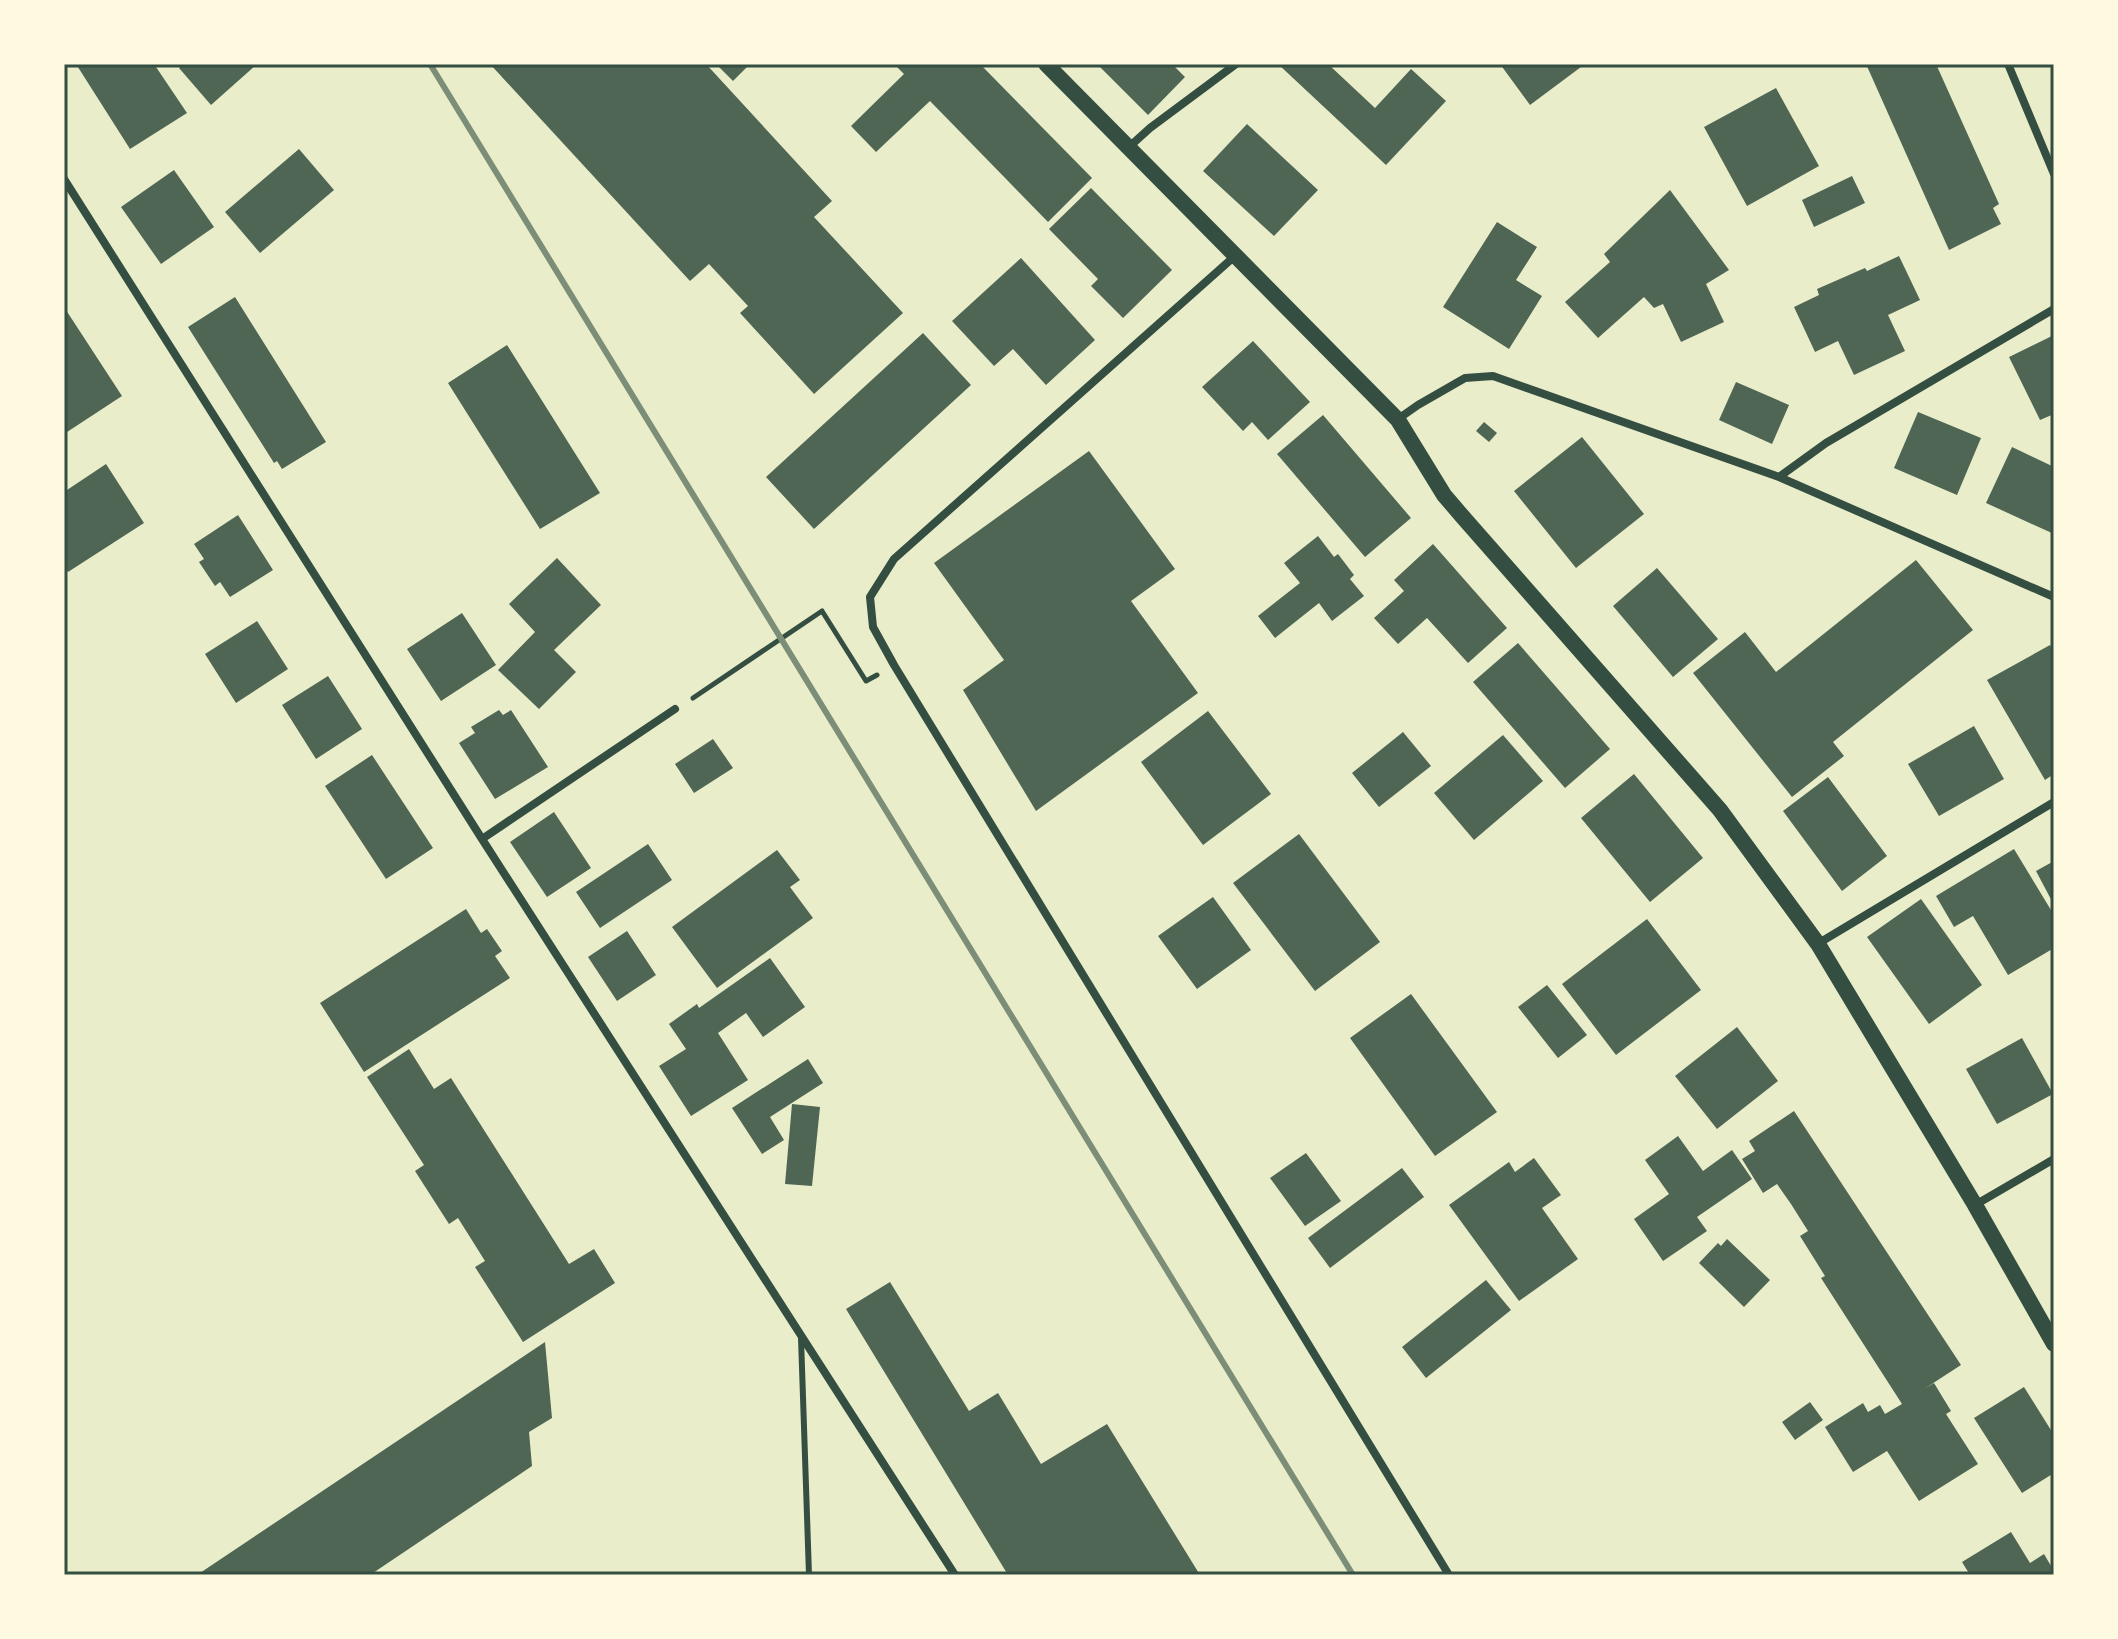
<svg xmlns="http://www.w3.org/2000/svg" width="2118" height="1639" font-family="'Roboto Serif',serif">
  <rect width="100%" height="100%" fill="#e9edc9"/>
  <path fill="#4f6655" d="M76,64h78l33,49 -57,36z
    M183,64h74l-46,41 -32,-37z
    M490,64h216l126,137 -18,16 89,96 -89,81 -74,-81 8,-7 -39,-42 -19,17z
    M716,64h34l-17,17z
    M894,64h86l112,114 -44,44 -118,-121 -54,51 -25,-26 53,-52z
    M1097,64h75l13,13 -37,38z
    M1278,64h50l47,44 36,-39 35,32 -60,64z
    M1500,64h85l-55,41z
    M1866,64h70l63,140 -6,4 8,16 -52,26z
    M1776,88l43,78 -72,40 -43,-79z
    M1247,124l71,66 -44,46 -71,-65z
    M299,149l35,41 -74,63 -35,-41z
    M174,170l40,57 -53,37 -40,-57z
    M1852,176l13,27 -51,24 -12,-27z
    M1091,188l81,82 -49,48 -32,-32 7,-7 -49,-50z
    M1670,190l59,80 -23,14 18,38 -43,20 -18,-38 -9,4 -10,-11 -46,41 -33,-36 45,-40 -6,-8z
    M1497,222l40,25 -21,33 26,16 -33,53 -66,-42z
    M1899,256l21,44 -32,15 17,36 -51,24 -16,-34 -23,11 -21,-45 25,-12 -2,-6 48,-21 2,3z
    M1021,258l74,82 -49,45 -33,-36 -19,17 -42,-45z
    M235,297l91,145 -44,27 -5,-8 -3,2 -86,-136z
    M64,307l58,89 -58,38z
    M923,333l48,52 -157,144 -48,-52z
    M2054,335v79l-14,6 -31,-63z
    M1253,341l57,61 -42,38 -16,-18 -9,9 -41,-44z
    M507,345l93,148 -60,36 -92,-146z
    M1736,382l53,23 -17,39 -53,-24z
    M1918,412l63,26 -24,57 -63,-27z
    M1323,415l88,103 -46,39 -88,-103z
    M1484,422l13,11 -8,9 -13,-11z
    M1582,437l62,77 -68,54 -62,-77z
    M2012,447l42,20v67l-68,-31z
    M1089,451l86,118 -44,32 67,92 -162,118 -73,-121 41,-30 -70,-97z
    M106,464l38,59 -76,49 -4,-6v-74z
    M238,515l35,55 -43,27 -10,-15 -5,4 -16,-24 5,-3 -10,-15z
    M1318,536l16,21 4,-3 16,21 -4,4 14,17 -32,25 -13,-18 -44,35 -17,-22 42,-33 -16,-20z
    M1433,544l74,84 -39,35 -41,-45 -29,26 -24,-26 30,-27 -10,-11z
    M557,558l44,47 -47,45 22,22 -37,37 -41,-39 37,-38 -26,-28z
    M1916,560l57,70 -140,112 11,14 -52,41 -99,-124 52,-41 31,40z
    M1657,568l61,71 -45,38 -60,-71z
    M462,613l34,52 -55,36 -34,-52z
    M257,621l31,48 -52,34 -31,-49z
    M1518,643l92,106 -45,39 -92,-106z
    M2050,645l4,7v122l-9,6 -58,-100z
    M328,676l34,53 -46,30 -34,-54z
    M499,710l4,5 8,-5 37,57 -53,32 -36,-56 16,-10 -4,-6z
    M1208,711l63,83 -68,51 -62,-83z
    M1974,726l30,53 -65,37 -31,-52z
    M1403,732l28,34 -52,41 -27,-34z
    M1503,735l40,46 -69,59 -40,-47z
    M713,739l20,29 -39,25 -19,-29z
    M372,755l61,93 -47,31 -61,-93z
    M1634,774l69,84 -53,44 -69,-84z
    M1828,777l59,79 -45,35 -59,-80z
    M554,812l37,56 -44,29 -37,-55z
    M1299,834l81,108 -65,49 -82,-108z
    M648,844l24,36 -72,48 -24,-36z
    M2014,849l40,66v33l-46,27 -35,-59 -19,11 -18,-31z
    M777,850l23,30 -10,7 23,31 -96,70 -45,-61z
    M2054,861v44l-18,-34z
    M1213,897l38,53 -54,39 -39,-53z
    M1921,899l61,86 -53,39 -62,-87z
    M466,909l15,24 6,-4 15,22 -7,5 15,22 -146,94 -44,-69z
    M1647,919l54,71 -85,65 -54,-71z
    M627,931l29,44 -39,26 -29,-44z
    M770,958l35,49 -42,30 -17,-24 -28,20 30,47 -57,36 -32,-50 27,-17 -17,-25 28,-20 2,4z
    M1547,985l40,50 -29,23 -40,-51z
    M1411,994l86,118 -62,44 -85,-118z
    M1737,1027l41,54 -61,48 -42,-53z
    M2022,1038l31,56 -56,30 -31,-55z
    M409,1049l25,40 17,-11 118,186 25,-15 21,34 -92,59 -48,-75 10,-6 -27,-43 -9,6 -34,-53 9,-6 -57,-88z
    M808,1059l15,24 -53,34 14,23 -22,14 -30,-46z
    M792,1104l28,3 -8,79 -27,-2z
    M1794,1111l167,254 -37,24 10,-6 17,28 -5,3 32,50 -59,37 -32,-50 -34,21 -28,-45 38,-24 5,9 12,-7 5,9 17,-10 -81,-126 4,-2 -25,-40 8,-5 -17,-27 -14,-20 -14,9 -21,-34 13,-8 -6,-10z
    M1678,1136l25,35 29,-21 20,29 -55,38 10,14 -44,30 -29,-42 35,-25 -24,-34z
    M1306,1153l35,48 -36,25 -35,-48z
    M1534,1158l27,37 -19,13 36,51 -59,42 -70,-96 60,-43 6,10z
    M1402,1168l22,29 -94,71 -22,-30z
    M1727,1239l43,41 -26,27 -45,-44 19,-20 3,3z
    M1486,1280l25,30 -85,68 -24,-31z
    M890,1282l79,129 29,-18 43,71 66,-40 93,151h-192l-162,-266z
    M545,1342l7,76 -23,14 3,34 -162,109h-173z
    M2024,1387l30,48v38l-32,20 -48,-75z
    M1810,1402l13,18 -28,20 -13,-18z
    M2011,1532l19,31 14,-9 10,17v4h-84l-8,-13z"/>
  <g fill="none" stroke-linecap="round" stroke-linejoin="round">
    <path stroke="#344e41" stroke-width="5" d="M693,698l129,-87 44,70 11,-6"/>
    <path stroke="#344e41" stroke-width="6" d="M801,1338l8,237"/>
    <path stroke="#344e41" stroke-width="8" d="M2008,64l46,110
      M1129,147l21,-19 86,-64
      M64,179l418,660 473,736
      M1236,255l-342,304 -24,38 3,30 21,38 555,910
      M1398,419l20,-14 47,-27 28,-2 286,101 275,120
      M1779,477l47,-34 228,-134
      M482,839l193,-130
      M1819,943l235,-141
      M1975,1205l79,-46"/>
    <path stroke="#344e41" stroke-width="16" d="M1046,64l352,356 46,75 18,21 258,294 98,134 157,261 79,139"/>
    <path stroke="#7c8e77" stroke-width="6" d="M430,64l923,1511"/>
  </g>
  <rect width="2118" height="1639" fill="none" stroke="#fefae0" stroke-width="132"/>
  <rect x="66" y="66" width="1986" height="1507" fill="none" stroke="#344e41" stroke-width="3"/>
</svg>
